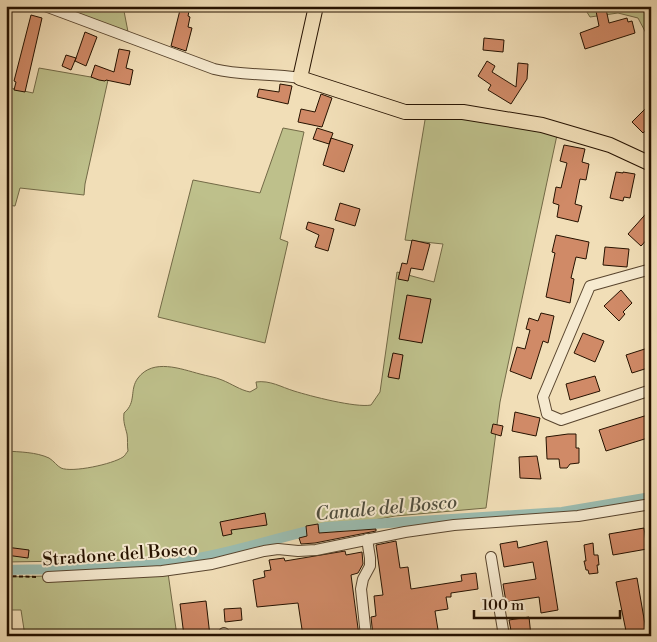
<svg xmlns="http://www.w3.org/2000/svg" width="657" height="642" font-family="'Libre Bodoni',serif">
  <rect width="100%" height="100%" fill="#f1deb7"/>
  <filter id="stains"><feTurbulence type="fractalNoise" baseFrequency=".004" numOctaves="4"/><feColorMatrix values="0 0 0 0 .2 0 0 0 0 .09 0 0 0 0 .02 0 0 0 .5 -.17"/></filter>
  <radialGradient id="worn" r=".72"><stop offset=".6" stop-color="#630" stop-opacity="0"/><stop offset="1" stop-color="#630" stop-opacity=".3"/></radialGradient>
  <path fill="#bec08b" stroke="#726946" d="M56,6h67l7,36z
    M579,6h72v37l-2,-1 -2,-7 -9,-17 -20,-5 -28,4 -5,-8z
    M39,68l69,12 -23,104 -1,11 -64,-7 -5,18 -9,-1v-118l27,6z
    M426,114l46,2 85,19 -57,267 -14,106 -91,8 -26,5 -39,13 -23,3 -44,2 -43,12 -42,6 -48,3 -124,2v-111c14,1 30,1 43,7 5,3 8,8 12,10 11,5 52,-4 62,-11 2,-1 3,-4 5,-6 -1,-5 0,-12 -1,-17 -2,-8 -4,-12 -3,-21 13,-11 5,-23 14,-35 15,-20 43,-9 62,-4 7,2 15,3 22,6 10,4 18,10 28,12l7,-4 -1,-6c14,-2 25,5 38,9 16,5 62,17 77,14l9,-13 17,-120 37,10 9,-38 -38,-4z
    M283,128l21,4 -24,107 8,3 -23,101 -107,-26 35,-137 67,13z
    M168,573l9,63h-152l-4,-26h-15v-33z"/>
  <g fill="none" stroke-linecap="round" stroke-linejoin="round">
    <path stroke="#9bbcb0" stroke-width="10" d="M6,570c54,-1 107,-1 160,-7 55,-6 107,-25 160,-36l236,-15 89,-15"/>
  </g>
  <path fill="#d08a67" stroke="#261200" d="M181,6h9l-2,10 2,1 -2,10 4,1 -6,23 -15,-5z
    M606,9l3,14 18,-5 1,4 4,-1 3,12 -50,16 -5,-16 19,-7 -3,-15z
    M31,15l11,3 -17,74 -11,-2 2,-8 -2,-1z
    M85,32l12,5 -11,29 -11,-5z
    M484,38l20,2 -1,12 -20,-2z
    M119,49l11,2 -4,17 7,2 -3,15 -24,-5 -1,1 -6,-1 -8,-3 4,-12 19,7z
    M66,55l10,3 -5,12 -9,-4z
    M487,61l8,5 -3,6 24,15 2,-24 10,1 -1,15 -16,25 -23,-14 3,-5 -13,-9z
    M280,84l12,2 -4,18 -31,-7 2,-8 20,3z
    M321,94l11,4 -10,29 -24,-5 3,-13 14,3z
    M651,103v23l-8,7 -11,-11z
    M317,128l16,5 -4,11 -16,-5z
    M331,138l22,7 -9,27 -21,-7z
    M564,145l21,4 -3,13 7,2 -3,16 -6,-1 -5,25 7,2 -4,16 -21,-5 2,-12 -6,-2 3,-16 5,1 6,-25 -7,-2z
    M616,172l7,1v-1l12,2 -5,24 -6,-1 -1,4 -13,-3z
    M340,203l20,6 -5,17 -20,-6z
    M651,208v27l-10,11 -13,-12z
    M308,222l26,7 -6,22 -13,-4 4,-12 -13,-6z
    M556,235l33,7 -3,17 -10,-2 -5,21 3,1 -4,24 -24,-6 9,-44 -3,-1z
    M412,240l18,4 -7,26 -12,-2 -3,13 -10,-2 4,-16 5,1z
    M605,247l24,2 -2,18 -24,-2z
    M621,290l11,13 -9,9 2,2 -6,7 -15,-15z
    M407,295l24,4 -9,44 -23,-4z
    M541,313l13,3 -6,27 -5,-2 -12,38 -21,-8 7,-24 8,2 5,-19 -4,-1 3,-11 9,3z
    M583,333l21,8 -9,21 -21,-9z
    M651,347v20l-19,6 -6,-18z
    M393,353l10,2 -4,24 -11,-2z
    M595,376l5,15 -30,9 -4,-16z
    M515,412l25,6 -4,18 -24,-5z
    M651,414v23l-45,14 -7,-21z
    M493,424l10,2 -2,10 -10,-3z
    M568,434h8v14h3v15l-9,1 -3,4h-7l-1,-9h-12l-1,-22z
    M537,456l4,23 -21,-1 -1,-21z
    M265,513l2,12 -36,5 1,4 -9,2 -3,-14z
    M318,524l1,9 57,-4v2l-61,12 -14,1 -2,-6 8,-2 -1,-10z
    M644,528l3,21 -34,6 -4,-21z
    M396,541l4,27 8,-1 3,22 51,-8 -1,-6 15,-2 2,16 -27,4v4h-5l2,12 -13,2 4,25h-23v-5l-43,5 -2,-19 5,-1 -2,-20 9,-1 -7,-50z
    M517,541l1,7 29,-7 11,69 -17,3 -2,-16 -33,5 -3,-18 33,-5 -3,-17 -29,5 -4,-23z
    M593,543l1,12h4l1,10h-2l1,8 -9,1 -1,-4h-2l-2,-9h2l-2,-16z
    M6,547l23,3 -1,8 -22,-3z
    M345,551l1,4 16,-3 1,12 -5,9 -7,2 8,61h-56l-5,-33 -41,4 -4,-27 12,-3 -1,-6 7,-1 -2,-10 15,-2 1,3z
    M637,578l10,58h-20l-11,-54z
    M206,601l4,35h-26l-4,-32z
    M241,608l1,12 -17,2 -1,-13z
    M529,617l2,19h-19l-3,-16z"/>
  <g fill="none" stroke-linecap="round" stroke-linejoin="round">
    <defs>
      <path id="minor" d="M45,6l169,63c28,7 57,4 86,9
        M651,269l-61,17 -47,111 4,17 14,6 90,-30
        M491,557l13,79
        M48,577l114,-6 50,-7 52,-13 14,-2 20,2 18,-1 89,-18 49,-7 124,-9 73,-12
        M224,633l1,3
        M366,636l-5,-47 2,-10 7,-13v-8l-3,-19"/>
      <path id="major" d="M316,6l-16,72 105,34h58l79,13 68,20 41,19"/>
    </defs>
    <use href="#minor" stroke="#59452e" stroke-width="12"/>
    <use href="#major" stroke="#261200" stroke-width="16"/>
    <path stroke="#261200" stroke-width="2" stroke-dasharray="4 2.5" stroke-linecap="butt" d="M6,576l32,1"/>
    <use href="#minor" stroke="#f6ead0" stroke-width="10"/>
    <use href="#major" stroke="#f1deb7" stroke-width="14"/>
  </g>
  <g text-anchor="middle" stroke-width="4" stroke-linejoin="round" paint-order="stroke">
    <g font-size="18" fill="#261200" stroke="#f6ead0">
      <text transform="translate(120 554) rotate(-4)" y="6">Stradone del Bosco</text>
    </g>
    <g font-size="19" font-style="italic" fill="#4f4e3e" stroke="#f6ead0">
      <text transform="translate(386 507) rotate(-5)" y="7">Canale del Bosco</text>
    </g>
  </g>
  <rect width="657" height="642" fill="none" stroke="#f1deb7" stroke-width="25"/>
  <rect x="8" y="8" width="642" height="627" fill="none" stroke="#261200" stroke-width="2.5"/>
  <rect x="12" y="12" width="632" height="617" fill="none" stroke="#261200"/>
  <path d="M474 610v8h146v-8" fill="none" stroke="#261200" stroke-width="2.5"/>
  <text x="482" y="610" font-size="15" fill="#261200" stroke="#f6ead0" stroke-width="4" paint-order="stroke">100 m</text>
  <rect width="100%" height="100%" filter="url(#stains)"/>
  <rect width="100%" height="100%" fill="url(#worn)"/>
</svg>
